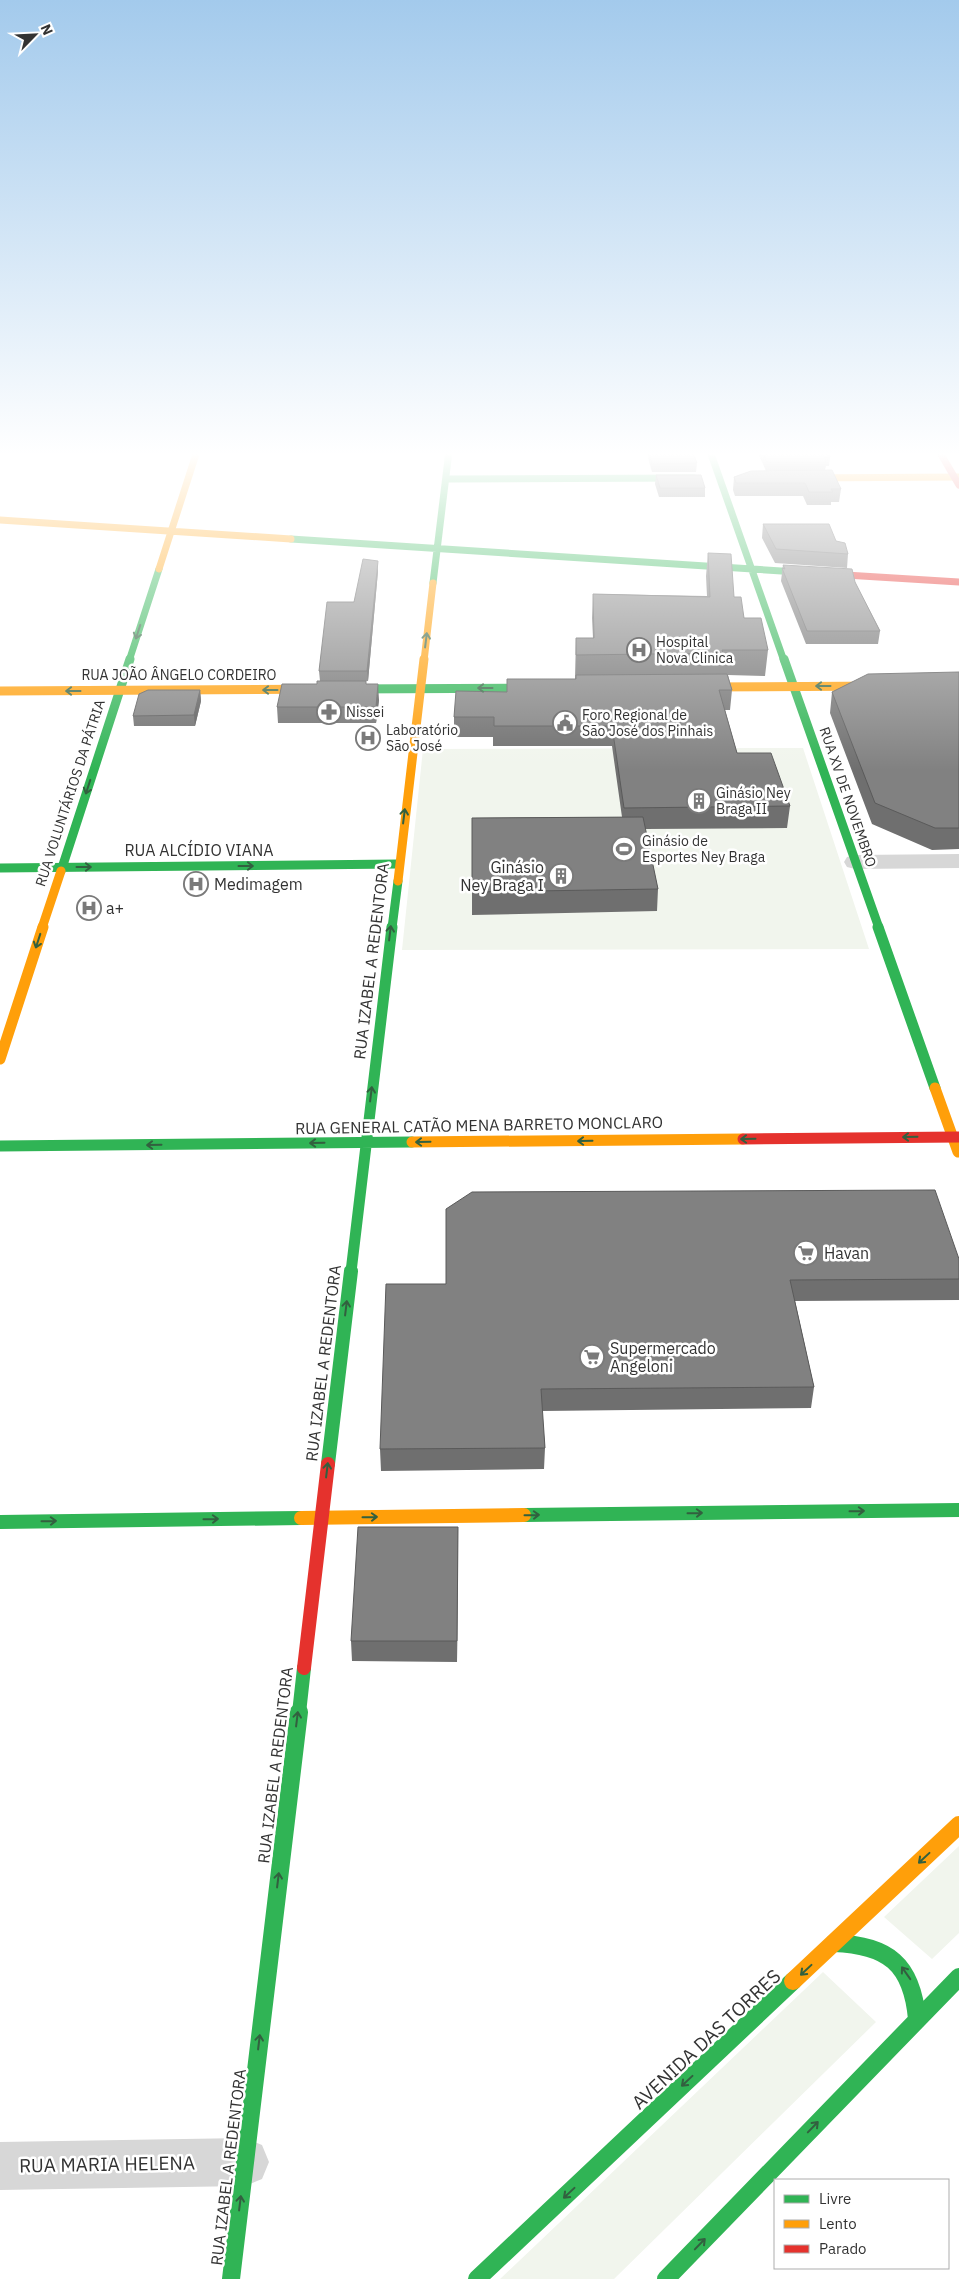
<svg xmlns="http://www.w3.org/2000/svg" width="959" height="2279" font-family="'IBM Plex Sans',sans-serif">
  <rect width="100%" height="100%" fill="#fff"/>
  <path fill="#f1f5ed" d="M803,748l66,201 -467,1 21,-201z
    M959,1846v87l-27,26 -48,-42z
    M823,1972l53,50 -262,257h-114z"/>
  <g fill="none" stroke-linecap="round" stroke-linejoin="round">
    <path fill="#d7d7d7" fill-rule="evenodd" d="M959,854v14l-104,1 -8,-2 -3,-5 3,-5 8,-2z
      M245,2138l17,7 7,17 -7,17 -17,7 -245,4v-48z"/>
    <path stroke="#30b455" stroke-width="7" d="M710,451l74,210
      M446,479l248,-1
      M291,539l506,33
      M433,583l16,-132
      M129,661l30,-92"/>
    <path stroke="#30b455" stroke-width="9" d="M784,659l95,269
      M890,686l69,-1
      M344,689l201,-1
      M0,868l398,-4
      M61,871l69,-212
      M392,928l6,-47"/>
    <path stroke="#30b455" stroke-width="11" d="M878,927l57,161
      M0,1146l412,-4
      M351,1272l41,-345"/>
    <path stroke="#30b455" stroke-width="14" d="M328,1464l23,-193
      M524,1515l435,-5
      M0,1522l301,-4
      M299,1713l5,-45"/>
    <path stroke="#30b455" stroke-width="18" d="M834,1943c54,2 78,21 83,76
      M231,2279l68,-567
      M477,2279l316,-298
      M666,2279l293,-302"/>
    <path stroke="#ff9f0a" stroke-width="7" d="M800,478l159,-1
      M0,520l291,19
      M159,569l38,-118
      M424,661l9,-78"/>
    <path stroke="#ff9f0a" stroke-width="9" d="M693,687l197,-1
      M0,691l344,-2
      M398,881l26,-222
      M42,928l19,-57"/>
    <path stroke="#ff9f0a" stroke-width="11" d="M0,1059l43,-132
      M935,1088l23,64
      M412,1142l331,-3"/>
    <path stroke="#ff9f0a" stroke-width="14" d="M301,1518l223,-3"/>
    <path stroke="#ff9f0a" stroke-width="18" d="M793,1981l166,-156"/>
    <path stroke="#e5322d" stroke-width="7" d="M939,451l20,34
      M797,572l162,10"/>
    <path stroke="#e5322d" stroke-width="11" d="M743,1139l216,-2"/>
    <path stroke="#e5322d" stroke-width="14" d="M304,1668l24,-204"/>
  </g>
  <path fill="#6f6f6f" d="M646,451h46l5,12 -1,9h-44z
    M757,451h70l3,6 -1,9h-3l-1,4 16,19 -2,13h-8v3h-24l-4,-9h-68l-2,-6 1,-13 32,-6z
    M656,475l49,13v9h-46l-4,-13z
    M763,524l73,17 12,13 -1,14 -72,-5 -13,-25z
    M708,553l26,44 10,21 24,32 -3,26 -37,-1 4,15 -2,20h-5l12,43 53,53 -3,22 -142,1 13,60 -1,22 -185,4v-97l150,-1 -10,-71h-119v-9h-39v-20l53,-25v-13h68l1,-41h17l-1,-20 1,-24 114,2 -1,-20z
    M783,565l72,17 25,49 -2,13h-72l-25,-63z
    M378,571l-10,110h-2v3l13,16 -3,23h-98l-1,-16 40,-23 3,-3 -1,-10 35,-69z
    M959,672v177l-27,1 -60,-26 -42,-111 2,-21z
    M200,690l1,11 -6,25h-61l-1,-10z
    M959,1259v41l-164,1 19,86 -3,21 -269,3 3,37 -1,21 -163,2 -1,-22 66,-165z
    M458,1527l-1,135 -105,-1 -1,-20z"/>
  <path fill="#5a5a5a" d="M378,561v10l-10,110 -1,-10z
    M378,684l1,16 -3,23v-16z
    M200,690l1,11 -6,25 -1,-11z
    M458,1527v20l-1,115v-21z"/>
  <path fill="#818181" stroke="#5a5a5a" d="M649,451h43l5,12 -45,1z
    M762,451h65l3,6h-6l2,5h-59z
    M832,470l9,19h-10l2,3h-24l-4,-9h-69l-2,-6 17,-6z
    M656,475h45l4,13h-45z
    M763,524h66l7,17 9,2 3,11 -72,-5z
    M708,553l23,1 3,43h7l3,21h17l7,32h-46l1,3 -147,2v-17h18l-1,-44 117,3z
    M363,559l15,2 -11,110h-48l8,-69h27z
    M783,565l69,4 3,13 25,49h-73l-25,-63 3,1z
    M959,672v156h-24l-60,-25 -43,-111 36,-18z
    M727,674l5,16h-13l18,63h34l19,53 -166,2 -12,-82h-118v-9h-40l2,-26 51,1v-13h69v-4z
    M317,681h49v3h12l-2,23h-99l5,-23h35z
    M148,690h52l-6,25 -61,1 6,-22z
    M643,817l15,72 -186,3v-74z
    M935,1190l24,69v20l-169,1 24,107 -273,2 4,59 -165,1 6,-165h60v-75l26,-17z
    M358,1527h100l-1,114h-106z"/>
  <defs><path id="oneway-shaft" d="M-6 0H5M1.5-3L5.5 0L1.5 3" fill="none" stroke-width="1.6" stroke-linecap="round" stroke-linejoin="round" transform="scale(1.25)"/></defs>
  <g stroke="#32603f">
    <use href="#oneway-shaft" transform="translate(138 632) rotate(108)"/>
    <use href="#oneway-shaft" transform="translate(426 640) rotate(-83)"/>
    <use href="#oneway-shaft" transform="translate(823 686) rotate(180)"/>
    <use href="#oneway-shaft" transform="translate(485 688) rotate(180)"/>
    <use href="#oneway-shaft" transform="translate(270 690) rotate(180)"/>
    <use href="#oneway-shaft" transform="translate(73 691) rotate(180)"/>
    <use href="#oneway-shaft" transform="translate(88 787) rotate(108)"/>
    <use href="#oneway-shaft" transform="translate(404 816) rotate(-83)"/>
    <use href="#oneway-shaft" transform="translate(246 866)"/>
    <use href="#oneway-shaft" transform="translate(84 867)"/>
    <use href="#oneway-shaft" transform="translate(390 933) rotate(-83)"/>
    <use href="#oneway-shaft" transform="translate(38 941) rotate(108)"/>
    <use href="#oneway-shaft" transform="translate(371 1094) rotate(-83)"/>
    <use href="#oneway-shaft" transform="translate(910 1137) rotate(179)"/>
    <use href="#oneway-shaft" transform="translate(748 1139) rotate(179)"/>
    <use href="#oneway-shaft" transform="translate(585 1141) rotate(179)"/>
    <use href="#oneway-shaft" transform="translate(423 1142) rotate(179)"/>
    <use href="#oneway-shaft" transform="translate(317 1143) rotate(179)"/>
    <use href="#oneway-shaft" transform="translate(154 1145) rotate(179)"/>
    <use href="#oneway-shaft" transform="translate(346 1308) rotate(-83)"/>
    <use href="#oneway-shaft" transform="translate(327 1470) rotate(-83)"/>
    <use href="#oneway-shaft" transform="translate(857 1511) rotate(-1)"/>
    <use href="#oneway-shaft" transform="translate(695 1513) rotate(-1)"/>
    <use href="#oneway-shaft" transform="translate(532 1515) rotate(-1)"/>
    <use href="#oneway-shaft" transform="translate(370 1517) rotate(-1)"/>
    <use href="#oneway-shaft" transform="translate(211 1519) rotate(-1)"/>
    <use href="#oneway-shaft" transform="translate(49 1521) rotate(-1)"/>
    <use href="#oneway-shaft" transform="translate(297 1719) rotate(-83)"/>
    <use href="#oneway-shaft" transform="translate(924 1858) rotate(137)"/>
    <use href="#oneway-shaft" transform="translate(278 1880) rotate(-83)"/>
    <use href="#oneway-shaft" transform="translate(806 1970) rotate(137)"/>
    <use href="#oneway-shaft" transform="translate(906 1973) rotate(-125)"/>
    <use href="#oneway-shaft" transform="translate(259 2042) rotate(-83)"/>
    <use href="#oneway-shaft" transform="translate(687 2081) rotate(137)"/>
    <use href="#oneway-shaft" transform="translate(813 2127) rotate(-46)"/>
    <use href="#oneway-shaft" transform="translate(569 2193) rotate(137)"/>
    <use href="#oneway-shaft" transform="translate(240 2203) rotate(-83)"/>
    <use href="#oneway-shaft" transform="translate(700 2244) rotate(-46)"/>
  </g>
  <linearGradient id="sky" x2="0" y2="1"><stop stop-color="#a3caec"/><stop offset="0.59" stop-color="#fff"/><stop offset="1" stop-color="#fff" stop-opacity="0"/></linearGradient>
  <rect width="959" height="770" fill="url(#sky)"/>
  <defs>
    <symbol id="hospital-ring" viewBox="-11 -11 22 22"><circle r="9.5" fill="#fff" stroke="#7a7a7a" stroke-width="1.5"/><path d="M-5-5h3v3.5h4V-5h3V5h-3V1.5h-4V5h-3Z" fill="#7a7a7a"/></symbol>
    <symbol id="pharmacy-ring" viewBox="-11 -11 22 22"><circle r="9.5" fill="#fff" stroke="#7a7a7a" stroke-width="1.5"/><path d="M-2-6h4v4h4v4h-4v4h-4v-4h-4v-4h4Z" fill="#7a7a7a"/></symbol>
    <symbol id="civic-ring" viewBox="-11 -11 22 22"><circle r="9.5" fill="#fff" stroke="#7a7a7a" stroke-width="1.5"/><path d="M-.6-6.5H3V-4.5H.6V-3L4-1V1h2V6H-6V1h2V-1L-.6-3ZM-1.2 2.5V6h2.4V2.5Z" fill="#7a7a7a"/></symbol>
    <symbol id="building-ring" viewBox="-11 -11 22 22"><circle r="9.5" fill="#fff" stroke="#7a7a7a" stroke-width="1.5"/><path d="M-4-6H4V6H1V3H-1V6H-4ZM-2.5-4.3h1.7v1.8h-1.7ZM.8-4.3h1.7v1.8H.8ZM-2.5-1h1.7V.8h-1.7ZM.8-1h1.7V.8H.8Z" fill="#7a7a7a"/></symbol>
    <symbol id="stadium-ring" viewBox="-11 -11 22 22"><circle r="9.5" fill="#fff" stroke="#7a7a7a" stroke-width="1.5"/><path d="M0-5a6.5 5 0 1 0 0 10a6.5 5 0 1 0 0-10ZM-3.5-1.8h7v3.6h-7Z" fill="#7a7a7a"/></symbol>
    <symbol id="supermarket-ring" viewBox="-11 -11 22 22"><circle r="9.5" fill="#fff" stroke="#7a7a7a" stroke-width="1.5"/><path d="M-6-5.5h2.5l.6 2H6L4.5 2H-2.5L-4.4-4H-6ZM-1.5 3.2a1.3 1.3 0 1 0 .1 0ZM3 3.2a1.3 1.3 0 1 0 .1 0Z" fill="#7a7a7a"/></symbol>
  </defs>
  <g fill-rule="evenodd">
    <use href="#hospital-ring" x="625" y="636" width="28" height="28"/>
    <use href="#pharmacy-ring" x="315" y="698" width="28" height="28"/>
    <use href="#civic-ring" x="551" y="709" width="28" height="28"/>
    <use href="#hospital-ring" x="354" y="724" width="28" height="28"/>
    <use href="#building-ring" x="685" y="787" width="28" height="28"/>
    <use href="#stadium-ring" x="610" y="835" width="28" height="28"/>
    <use href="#building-ring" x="547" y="862" width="28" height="28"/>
    <use href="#hospital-ring" x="182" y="870" width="28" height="28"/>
    <use href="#hospital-ring" x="75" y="894" width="28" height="28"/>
    <use href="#supermarket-ring" x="792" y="1239" width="28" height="28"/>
    <use href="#supermarket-ring" x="578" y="1343" width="28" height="28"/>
  </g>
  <g text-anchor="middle" stroke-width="5" stroke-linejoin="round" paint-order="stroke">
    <g font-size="14" fill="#333" stroke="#fff" text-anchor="start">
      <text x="656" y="647">Hospital<tspan x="656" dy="16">Nova Clinica</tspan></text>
      <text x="346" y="717">Nissei</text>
      <text x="582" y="720">Foro Regional de<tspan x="582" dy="16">São José dos Pinhais</tspan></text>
      <text x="386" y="735">Laboratório<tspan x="386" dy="16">São José</tspan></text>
      <text x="716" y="798">Ginásio Ney<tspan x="716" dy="16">Braga II</tspan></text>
      <text x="642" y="846">Ginásio de<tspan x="642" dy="16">Esportes Ney Braga</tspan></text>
    </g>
    <g font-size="14" fill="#333" stroke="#fff">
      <text x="179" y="680">RUA JOÃO ÂNGELO CORDEIRO</text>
      <text transform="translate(70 793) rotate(-72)" y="5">RUA VOLUNTÁRIOS DA PÁTRIA</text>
      <text transform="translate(848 797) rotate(71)" y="5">RUA XV DE NOVEMBRO</text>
    </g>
    <g font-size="16" fill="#333" stroke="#fff">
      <text x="199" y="856">RUA ALCÍDIO VIANA</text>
      <text transform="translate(371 961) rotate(-83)" y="6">RUA IZABEL A REDENTORA</text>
      <text transform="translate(479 1125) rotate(-1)" y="6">RUA GENERAL CATÃO MENA BARRETO MONCLARO</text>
      <text transform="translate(323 1363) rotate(-83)" y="6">RUA IZABEL A REDENTORA</text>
      <text transform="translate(275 1765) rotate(-83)" y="6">RUA IZABEL A REDENTORA</text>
      <text transform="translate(228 2167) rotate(-83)" y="6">RUA IZABEL A REDENTORA</text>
    </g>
    <g font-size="16" fill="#333" stroke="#fff" text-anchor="start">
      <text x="544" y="873" text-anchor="end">Ginásio<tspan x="544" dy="18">Ney Braga I</tspan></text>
      <text x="214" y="890">Medimagem</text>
      <text x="106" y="914">a+</text>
      <text x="824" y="1259">Havan</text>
      <text x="610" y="1354">Supermercado<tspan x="610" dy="18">Angeloni</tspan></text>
    </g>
    <g font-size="19" fill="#333" stroke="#fff">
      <text transform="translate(706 2039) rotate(-43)" y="7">AVENIDA DAS TORRES</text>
      <text transform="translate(107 2164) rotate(-1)" y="7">RUA MARIA HELENA</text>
    </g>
  </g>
  <rect x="774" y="2179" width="175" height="90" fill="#ffffff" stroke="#adadad"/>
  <rect x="784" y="2195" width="25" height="8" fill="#30b455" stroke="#adadad"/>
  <text x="819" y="2204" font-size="15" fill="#333333">Livre</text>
  <rect x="784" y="2220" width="25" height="8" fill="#ff9f0a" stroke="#adadad"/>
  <text x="819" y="2229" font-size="15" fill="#333333">Lento</text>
  <rect x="784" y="2245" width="25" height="8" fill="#e5322d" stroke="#adadad"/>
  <text x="819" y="2254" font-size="15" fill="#333333">Parado</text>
  <g transform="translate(35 35) rotate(66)" stroke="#ffffff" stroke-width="4" paint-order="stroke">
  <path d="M0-4L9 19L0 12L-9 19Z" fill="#333333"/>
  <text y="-8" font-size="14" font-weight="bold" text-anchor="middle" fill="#333333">N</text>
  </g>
</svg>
